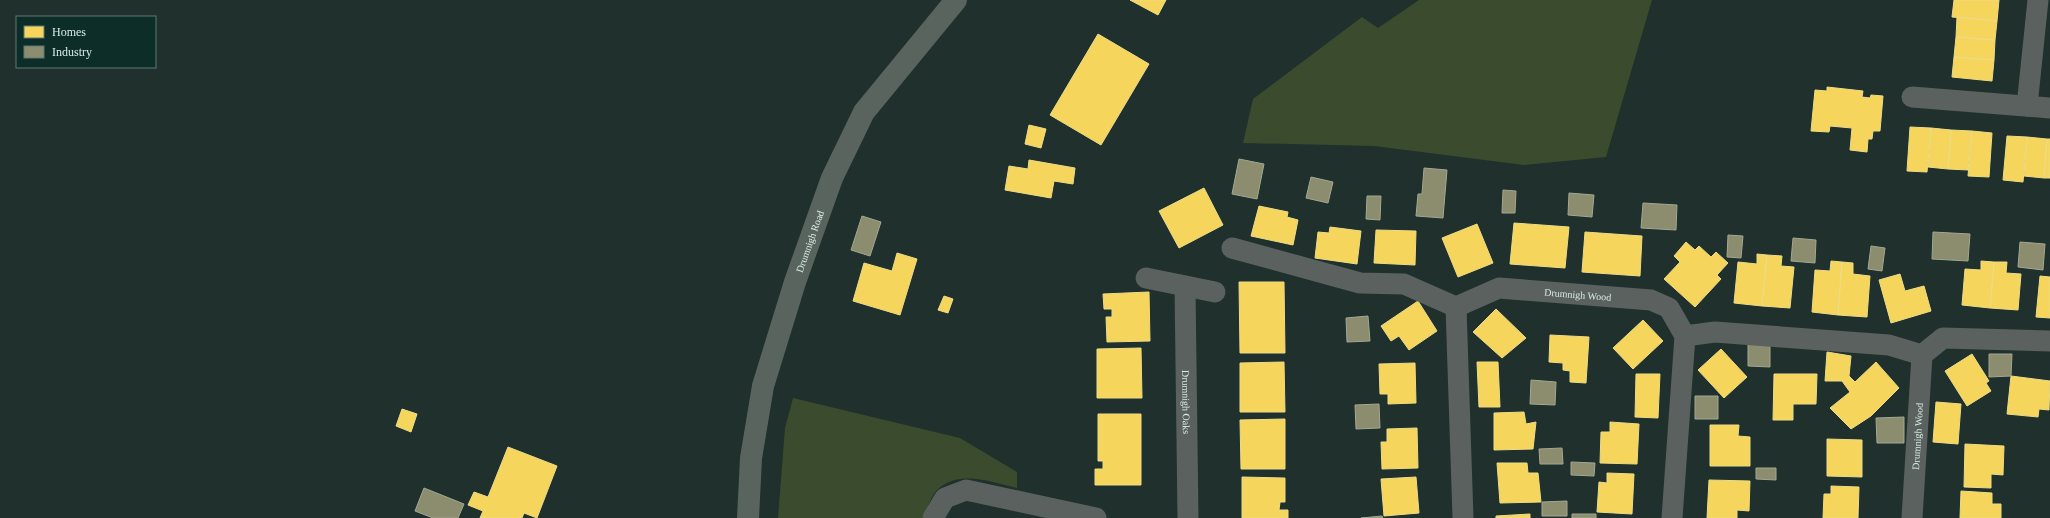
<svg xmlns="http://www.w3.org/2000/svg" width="2050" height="518" font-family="Georgia,serif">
  <rect width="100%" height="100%" fill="#1f302d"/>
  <path fill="#3b4b2d" d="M1419,0h233l-46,157 -82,8 -150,-19 -131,-3 10,-44 109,-82 16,11z
    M793,398l167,40 57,34v16c-26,-6 -58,-19 -80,2 -6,6 -10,20 -14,28h-145l7,-90z"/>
  <path fill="#f6d55c" stroke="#eddc86" d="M1130,0h36l-8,15z
    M1954,0h45l-2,21 -45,-4z
    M1957,17l40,4 -2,19 -39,-3z
    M1098,34l51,30 -48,81 -51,-30z
    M1956,37l39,3 -1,20 -40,-3z
    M1954,57l40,3 -2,21 -40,-4z
    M1827,87l36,4 -1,6 8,1 1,-3 12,1 -3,35h-7l-1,8h-4l-1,13 -17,-2 2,-22 -22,-2 -1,6 -18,-1 4,-41 12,1z
    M1029,125l17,4 -5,19 -16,-4z
    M1910,127l21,1 -4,44 -20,-1z
    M1931,128l20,2 -3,39 -20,-2z
    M1951,130l21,1 -4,39 -20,-1z
    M1972,131l20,2 -3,44 -21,-1z
    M2007,136l20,1 -4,45 -20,-2z
    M2027,137l20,2 -3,39 -20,-2z
    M2047,139h3v39h-6z
    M1029,160l46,8 -2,16 -19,-3 -3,17 -46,-8 4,-24 19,3z
    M1204,188l19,37 -44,23 -20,-37z
    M1259,206l29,6 -1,5 11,3 -5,25 -42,-9z
    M1514,223l55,4 -4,41 -55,-4z
    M1477,224l16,39 -35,14 -16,-39z
    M1330,227l31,4 -4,33 -42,-6 3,-26 11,1z
    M1376,230l40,1 -1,34 -41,-2z
    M1585,232l57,4 -2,40 -58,-4z
    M1686,242l9,8 4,-4 12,11 5,-5 12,11 -11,12 4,4 -26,28 -31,-28 16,-17 -6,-6z
    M897,253l20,6 -17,56 -47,-14 11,-38 28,8z
    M1757,254l10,1 -5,51 -28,-3 4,-41 19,2z
    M1767,255l15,1 -1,10 13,1 -4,41 -28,-2z
    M1831,261l11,1 -4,53 -26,-3 3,-42 15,1z
    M1981,261l13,1 -4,46 -28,-3 3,-36 16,1z
    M1842,262l11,1v11l17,2 -3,41 -29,-2z
    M1994,262h13l-1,11 15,1 -3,36 -28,-2z
    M1900,274l5,17 19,-5 7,25 -40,12 -12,-43z
    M2040,276l10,1v41l-14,-1z
    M1239,282h45l1,71h-45z
    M1149,292l1,49 -43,1 -1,-25h6v-8h-8l-1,-15z
    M944,296l9,3 -5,14 -10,-3z
    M1418,301l19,30 -28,19 -10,-14 -8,5 -10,-15z
    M1496,309l30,29 -24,20 -29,-26z
    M1643,320l20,21 -30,28 -20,-21z
    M1550,335l39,2 -3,46 -16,-1v-11l-7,-1v-7l-14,-1z
    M1141,348l1,50h-45v-49z
    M1721,349l26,28 -23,21 -26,-28z
    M1827,352l24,4 -2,20 6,6 21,-20 23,26 -28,28 -20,13 -21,-21 20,-16 -8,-11h-17z
    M1972,354l17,27 -3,2 5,8 -24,15 -22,-35z
    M1284,362l1,50h-45v-49z
    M1477,362h21l2,45h-21z
    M1415,363l1,40 -28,1v-10h-8l-1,-30z
    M1636,374h24l-2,44 -23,-1z
    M1774,374h43l-1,30h-23v16h-20z
    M2011,376l39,5 -1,29 -10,-1 -1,8 -31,-3z
    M1936,402l25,2 -3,40 -25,-2z
    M402,409l15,5 -6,18 -15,-6z
    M1524,412l2,12 10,-2 -3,27 -39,1v-37z
    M1098,414h43v71h-46v-16h8v-8h-5z
    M1285,419v50h-44l-1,-49z
    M1610,422l29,2 -2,40 -37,-1 1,-31h9z
    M1710,425h29l-1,11 12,1v29h-40z
    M1417,428l1,40 -36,1 -1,-27h6v-13z
    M1827,439l35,1v37l-35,-1z
    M1965,444l39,2 -1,29 -12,-1v14l-27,-1z
    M508,447l49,19 -20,52 -13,-5 -2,5h-42l3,-7 -15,-6 6,-13 14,5z
    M1497,463h30l1,10h10l3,29 -41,1z
    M1607,473l27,1 -2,40 -35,-2 2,-30 8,1z
    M1242,477l43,1v24h-5l-1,8h9v8h-46z
    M1416,477l3,36 -35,3 -3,-37z
    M1709,480l41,1 -1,30 -12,-1v8h-30z
    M1831,486l28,1 -1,31h-35l1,-24h7z
    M1961,491l31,2v11h9v14h-41z
    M1530,514v4h-34v-2z"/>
  <path fill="#8c8c6e" stroke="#a3a892" d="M1239,159l25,5 -7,35 -25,-5z
    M1424,168l23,2 -4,48 -27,-2 2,-22h4z
    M1311,177l22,5 -5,21 -22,-5z
    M1503,190l13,1 -1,22h-13z
    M1569,193l25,2 -2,22 -24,-2z
    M1367,196h14l-1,24 -14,-1z
    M1643,203l34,2 -1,25 -35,-2z
    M862,216l19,6 -11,34 -19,-6z
    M1933,232l37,2 -2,27 -36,-2z
    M1728,235l15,1 -2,22 -14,-1z
    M1793,238l23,2 -1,23 -24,-2z
    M2020,242l25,2 -2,26 -25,-3z
    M1871,246l14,2 -3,23 -14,-2z
    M1368,316l2,25 -23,1 -1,-24z
    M1748,344h22v23l-22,-1z
    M1989,354h23l-1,22 -22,1z
    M1531,380l25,2 -1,23 -25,-1z
    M1695,396h23v23h-23z
    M1379,404l1,24 -24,1 -1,-24z
    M1904,417v26h-27l-1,-25z
    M1562,448l1,16h-23l-1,-15z
    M1571,462l24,1 -1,13 -23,-1z
    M1756,468h20v12l-20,-1z
    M424,488l40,16 -6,14h-25l-18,-7z
    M1567,501v15h-25v-14z
    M1572,514h24v4h-24z
    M1382,516l1,2h-22z"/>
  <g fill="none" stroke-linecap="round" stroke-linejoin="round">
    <g stroke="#5a615e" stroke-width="21">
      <path d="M1912,97l138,11"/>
      <path d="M2027,106l11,-106"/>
      <path d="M1232,248l128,35 44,1 52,23 7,211"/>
      <path d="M1146,278l69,14"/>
      <path id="s1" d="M1185,286l3,232"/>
      <path id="s2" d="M1456,307l43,-19 152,12 18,8 16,28 -13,182"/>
      <path d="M1685,336l30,-4 174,13 33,10 21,-17 107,3"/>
      <path d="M933,518l12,-20 21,-8 130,28"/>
      <path id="s3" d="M1912,518l10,-163"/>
    </g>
    <path stroke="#5a645f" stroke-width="22" id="s4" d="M748,518l3,-60 12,-72 32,-104 37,-104 32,-66 92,-112"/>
  </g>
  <g text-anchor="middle" stroke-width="4" stroke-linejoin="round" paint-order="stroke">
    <g font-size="10" fill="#d9ebe7" stroke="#0d2d28">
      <text dy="4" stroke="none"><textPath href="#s4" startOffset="285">Drumnigh Road</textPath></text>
      <text dy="4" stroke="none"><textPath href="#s2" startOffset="126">Drumnigh Wood</textPath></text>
      <text dy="4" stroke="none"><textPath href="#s1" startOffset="116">Drumnigh Oaks</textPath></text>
      <text dy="4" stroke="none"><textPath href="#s3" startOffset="82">Drumnigh Wood</textPath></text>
    </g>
  </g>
  <rect x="16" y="16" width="140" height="52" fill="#0d2d28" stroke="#5f7974"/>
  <rect x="24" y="26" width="20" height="12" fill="#f6d55c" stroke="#5f7974"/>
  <text x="52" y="36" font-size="12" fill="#d9ebe7">Homes</text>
  <rect x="24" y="46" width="20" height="12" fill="#8c8c6e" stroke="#5f7974"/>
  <text x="52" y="56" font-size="12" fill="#d9ebe7">Industry</text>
</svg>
